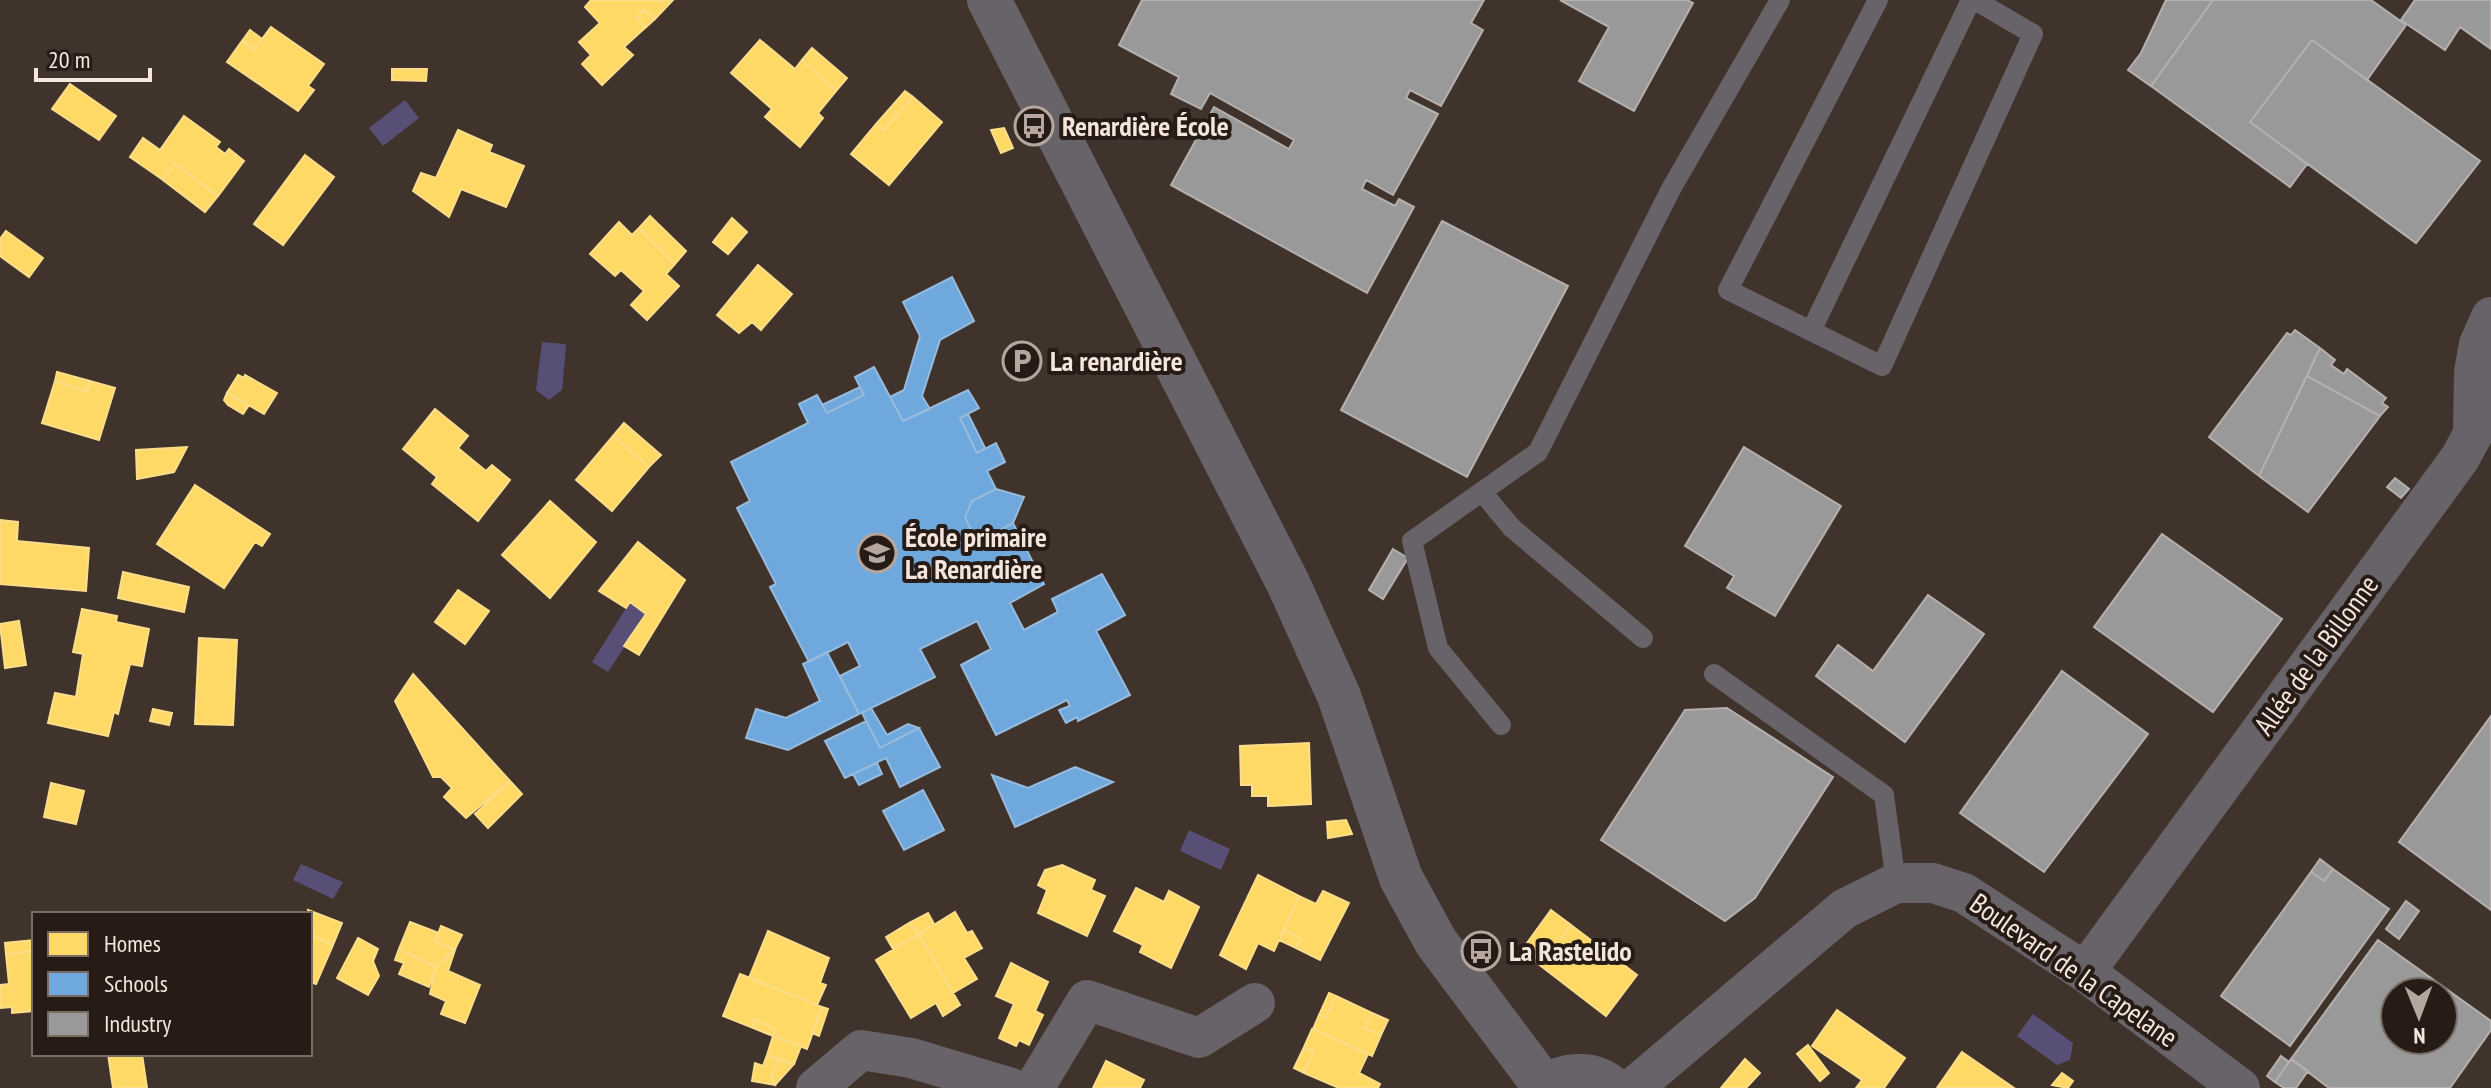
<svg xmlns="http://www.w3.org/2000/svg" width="2491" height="1088" font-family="'PT Sans Narrow',sans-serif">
  <rect width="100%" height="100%" fill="#3f332b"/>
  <path fill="#584f76" d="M405,100l14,18 -36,28 -14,-18z
    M542,342l23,2 1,3 -4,43 -13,10 -13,-10z
    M630,602l16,12 -38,58 -16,-10z
    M1189,830l41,19 -9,21 -41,-19z
    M301,864l42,18 -10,17 -40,-19z
    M2033,1014l40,29 -3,17 -13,5 -40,-29z"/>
  <path fill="#ffd966" stroke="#fcdd8a" stroke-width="2" d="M591,0h82l-18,19 -10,-10 -9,9 9,10 -21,19 9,8 -31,30 -20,-21 9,-9 -12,-13 21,-19 -15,-16z
    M645,9l10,10 -10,9 -9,-10z
    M271,27l53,37 -16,22 6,4 -16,21 -71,-49 15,-21 12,9z
    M250,30l12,9 -8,11 -12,-9z
    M760,40l35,29 7,-9 34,31 -18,22 5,5 -23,29 -35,-30 7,-8 -41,-36z
    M812,48l35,30 -11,13 -34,-31z
    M392,69h35l-1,12 -34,-1z
    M70,84l46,32 -17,24 -47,-31z
    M905,91l8,6 -29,33 -8,-6z
    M913,97l29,25 -53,63 -38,-31 25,-30 8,6z
    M184,116l36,26 -4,5 9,7 4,-5 15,12 -26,35 -43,-32 -12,16 -33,-23 13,-19 17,12z
    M1004,128l9,20 -12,5 -10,-23z
    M458,130l34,15 -3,7 35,14 -18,41 -45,-18 -12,28 -36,-26 8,-18 15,5z
    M305,155l29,22 -51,68 -29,-21z
    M175,164l43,32 -13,16 -42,-32z
    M650,216l36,35 -11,13 -36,-36z
    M732,218l15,14 -19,22 -15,-12z
    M619,222l13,13 7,-7 36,36 -9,10 13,12 -32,34 -16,-15 13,-14 -23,-21 -6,6 -25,-22z
    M6,231l37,27 -14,19 -29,-21v-17z
    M758,265l34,29 -31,36 -9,-8 -13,11 -22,-18z
    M57,372l33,9 -3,10 -32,-10z
    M238,375l6,3 1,-3 32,18 -13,21 -37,-21z
    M55,381l32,10 3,-10 25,7 -16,52 -57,-17z
    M227,393l22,12 -6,9 -15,-9 -4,-5z
    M435,409l33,27 -10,12 28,23 6,-6 18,15 -32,41 -46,-37 5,-7 -34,-28z
    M624,423l37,32 -12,12 -36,-31z
    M613,436l36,31 -37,44 -36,-31z
    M187,447l-13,25 -37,7 -1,-29z
    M195,485l75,49 -8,12 -7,-4 -31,46 -67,-44z
    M550,501l46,41 -46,56 -48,-43z
    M0,520l18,2 -1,19 72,7 -3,43 -86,-7z
    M638,542l47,38 -46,75 -15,-9 22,-32 -16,-12 -4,6 -27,-17z
    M123,572l66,15 -5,25 -66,-14z
    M458,590l31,21 -24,33 -30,-22z
    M82,609l35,7 -1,6 33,7 -7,37 -12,-2 -12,50 -4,-2 -6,24 -60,-13 7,-30 21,4 7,-43 -10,-2z
    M19,621l7,44 -21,3 -5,-44z
    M199,638l38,2 -4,85 -38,-1z
    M413,674l97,107 -44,37 -22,-21 8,-9 -11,-11h-8l-38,-76z
    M153,709l19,4 -3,12 -19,-4z
    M1309,743l2,61 -43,2v-10h-16v-11h-11l-1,-39z
    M510,781l12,13 -34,34 -13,-14z
    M51,783l33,8 -8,33 -32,-7z
    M1346,820l6,14 -24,4 -1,-16z
    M1062,865l33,15 -4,10 14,6 -18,40 -49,-23 9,-23 -9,-5 7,-15z
    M1258,875l41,21 -25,55 -16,-8 -12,26 -26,-14z
    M1136,888l28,14 5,-11 30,16 -28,61 -31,-16 3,-7 -29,-14z
    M1323,891l26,12 -29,57 -24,-12 5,-9 -17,-9 15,-34 17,8z
    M308,910l34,13 -9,22 -23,-11z
    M1551,910l20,15 -30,41 -19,-16z
    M955,912l12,21 5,-2 10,17 -18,10 13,21 -24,14 -34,-59z
    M928,913l6,11 -15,10 -10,-11z
    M410,922l29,11 -4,9 20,7 -19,18 -37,-18z
    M909,923l10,11 -26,15 -7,-12z
    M1571,925l66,50 -31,41 -65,-50z
    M441,926l21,9 -7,14 -20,-7z
    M1284,930l17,9 -5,9 -17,-8z
    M768,931l61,27 -9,25 6,2 -9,20 -68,-27z
    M310,934l23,11 -17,39 -6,-2z
    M919,934l41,71 -17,11 -7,-13 -25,15 -35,-58z
    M358,938l20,11 -5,12 6,15 -11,19 -31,-17z
    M34,940v11l-28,3 -1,-11z
    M456,947l-8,24 32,14 -15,38 -24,-9 5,-13 -16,-7 6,-27z
    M399,949l37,18 -7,20 -30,-13 5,-11 -9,-3z
    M34,951v60l-22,2v-6l-12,1v-23l9,-1 -3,-30z
    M1011,963l37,19 -13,29 8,4 -14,30 -10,-5 -3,6 -17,-8 15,-34 -18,-8z
    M740,974l82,33 -15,42 -34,-13 3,-7 -21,-9 -2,8 -30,-12z
    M1329,993l7,3 -10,21 -7,-2z
    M1336,996l36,17 -8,15 17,7 -9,21 -59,-27 6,-14 7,2z
    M822,1007l6,2 -9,27 -7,-3z
    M1837,1010l68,48 -21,30h-28l6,-8 -50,-34z
    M1372,1013l16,7 -7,15 -17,-7z
    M755,1020l21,9 -3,7 -20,-8z
    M1312,1029l56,25 -9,19 21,11 -2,4h-39l-35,-15 10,-21 -10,-5z
    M773,1036l28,10 -7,18 -27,-9z
    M1808,1045l21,28 -9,8 -23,-27z
    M1304,1047l10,5 -10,21 -10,-5z
    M1962,1052l52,36h-77z
    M108,1054h34l5,34h-34z
    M767,1055l11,4 -7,18 4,8 -23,-4 3,-18 8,3z
    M778,1059l16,5 -19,21 -4,-8z
    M1745,1059l15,14 -14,15h-25z
    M1106,1061l38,19 -4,8h-47z
    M2062,1073l11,8 -5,7 -16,-3z"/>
  <path fill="#6fa8dc" stroke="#97bbdc" stroke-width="2" d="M952,277l22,44 -34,19 -18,56 8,13 -27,12 -13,-24 14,-7 16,-54 -17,-34z
    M874,367l29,54 65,-31 11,18 -19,10 17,35 19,-10 9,19 -18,9 9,18 -24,12 -7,16 7,15 15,5 26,-14 31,61 -34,19 14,27 34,-18 -6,-13 50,-25 23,41 -29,16 34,64 -52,26 -1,-4 -11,6 -7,-13 11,-4 -3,-6 -71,35 -35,-70 30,-16 -14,-28 -57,28 15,28 -76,37 -19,-38 20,-10 -12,-24 -39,20 -39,-75 6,-3 -39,-76 13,-7 -19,-39 77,-39 -9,-19 18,-9 10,18 37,-18 -9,-18z
    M860,387l4,8 -37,18 -5,-8z
    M968,414l17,34 -8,5 -17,-35z
    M996,489l28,8 -11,26 -26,14 -15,-5 -7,-15 7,-16z
    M827,652l32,62 -71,36 -42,-12 10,-29 30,9 34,-17 -17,-37z
    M871,708l16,27 21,-11 11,4 -39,20 -18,-35z
    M866,721l14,27 39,-20 21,39 -40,20 -14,-29 -41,20 -20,-37z
    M877,763l5,11 -23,11 -6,-11z
    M1075,767l38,15 -98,45 -23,-52 36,13z
    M923,790l21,40 -40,20 -21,-39z"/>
  <path fill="#999" stroke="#b5b0ad" stroke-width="2" fill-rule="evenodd" d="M1142,0h342l-13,23 12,7 -42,76 -31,-16 -4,8 32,16 -45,81 -27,-15 -4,9 33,17 4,-7 15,8 -47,86 -196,-108 43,-78 75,42 5,-9 -84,-47 -9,16 -30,-15 8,-17 -60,-32z
    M1560,0h127l6,3 -59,108 -55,-30 30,-54z
    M2166,0h47l-62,86 -23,-16 13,-17z
    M2213,0h158l35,25 -39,55 -55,-40 -62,82 57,42 -17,23 -139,-101z
    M2415,0h76v49l-31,-22 -15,23 -44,-30z
    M2312,40l168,121 -64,82 -166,-121z
    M1442,221l126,65 -101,191 -126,-67z
    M2295,330l25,18 -61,128 -50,-39 78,-104 4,2z
    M2320,348l15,12 -4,5 13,9 3,-5 39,29 -4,5 6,4 -8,9 -73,-40z
    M2307,376l73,40 -72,96 -49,-36z
    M1744,447l97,59 -66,110 -48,-28 7,-12 -49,-30z
    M2395,478l14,11 -8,9 -14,-11z
    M2162,534l120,85 -69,93 -119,-85z
    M1393,549l15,9 -25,41 -14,-9z
    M1928,595l56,39 -79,108 -89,-66 22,-31 35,26z
    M2062,671l86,63 -104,138 -84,-59z
    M1727,708l106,69 -78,121 -30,23 -124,-81 84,-130z
    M2491,716v194l-92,-68z
    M2320,859l13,10 -9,12 -13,-9z
    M2333,869l56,40 -99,137 -69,-50 90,-124 13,9z
    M2406,901l13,10 -20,28 -13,-10z
    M2378,940l113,81v9l-41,58h-121l-38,-29zM2395,992h48v48h-48z
    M2281,1056l8,6 -14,20 -8,-6z
    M2291,1059l17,12 -12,17h-12l-9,-6z"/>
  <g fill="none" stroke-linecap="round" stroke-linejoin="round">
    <path stroke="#676369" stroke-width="20" d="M1878,0l-150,290 154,76 151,-332 -58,-34
      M1811,331l160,-331
      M1482,492l30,36 131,110
      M1714,674l170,121 12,88
      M1501,725l-63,-77 -26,-107 126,-89 133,-263 109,-189"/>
    <path stroke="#676369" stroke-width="40" d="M2085,972l375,-514 13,-24 1,-62 5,-28 12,-27
      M816,1088l45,-38 50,8 100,30
      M1034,1088l53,-88 112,38 56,-35
      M1633,1088l211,-179 52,-26h37l31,10 121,79 155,116"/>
    <path stroke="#676369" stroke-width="44" d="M989,0l299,583 51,113 62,182 35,64 108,144
      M1542,1088c21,-14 50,-18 70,0"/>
  </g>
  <defs>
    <symbol id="bus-ring" viewBox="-11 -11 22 22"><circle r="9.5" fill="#261b15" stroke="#b5a79f" stroke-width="1.5"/><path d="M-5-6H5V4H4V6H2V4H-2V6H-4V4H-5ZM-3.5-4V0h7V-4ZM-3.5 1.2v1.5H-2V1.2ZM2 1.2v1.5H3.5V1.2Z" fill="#b5a79f"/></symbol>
    <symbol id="parking-ring" viewBox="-11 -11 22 22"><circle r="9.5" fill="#261b15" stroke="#b5a79f" stroke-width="1.5"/><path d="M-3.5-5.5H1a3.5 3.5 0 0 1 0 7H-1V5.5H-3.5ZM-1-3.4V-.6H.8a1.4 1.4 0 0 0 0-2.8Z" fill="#b5a79f"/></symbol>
    <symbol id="school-ring" viewBox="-11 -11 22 22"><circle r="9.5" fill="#261b15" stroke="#b5a79f" stroke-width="1.5"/><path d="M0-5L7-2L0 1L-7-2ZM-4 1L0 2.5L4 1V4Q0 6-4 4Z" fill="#b5a79f"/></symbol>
  </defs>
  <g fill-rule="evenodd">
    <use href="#bus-ring" x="1012" y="104" width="44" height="44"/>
    <use href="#parking-ring" x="1000" y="339" width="44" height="44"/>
    <use href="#school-ring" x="855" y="531" width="44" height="44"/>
    <use href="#bus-ring" x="1459" y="929" width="44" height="44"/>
  </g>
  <g text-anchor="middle" stroke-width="8" stroke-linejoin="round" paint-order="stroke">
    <g font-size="28" font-weight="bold" fill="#f5e6dd" stroke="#261b15" text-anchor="start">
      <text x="1062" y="136">Renardière École</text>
      <text x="1050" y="371">La renardière</text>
      <text x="905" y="547">École primaire<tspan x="905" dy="32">La Renardière</tspan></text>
      <text x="1509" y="961">La Rastelido</text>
    </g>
    <g font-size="28" fill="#f5e6dd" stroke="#261b15">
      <text transform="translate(2316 655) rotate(-54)" y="10">Allée de la Billonne</text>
      <text transform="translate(2074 970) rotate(35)" y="10">Boulevard de la Capelane</text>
    </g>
  </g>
  <rect x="32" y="912" width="280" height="144" fill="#261b15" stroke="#796c65" stroke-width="2"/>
  <rect x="48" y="932" width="40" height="24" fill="#ffd966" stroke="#796c65" stroke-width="2"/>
  <text x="104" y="952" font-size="24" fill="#f5e6dd">Homes</text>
  <rect x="48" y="972" width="40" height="24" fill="#6fa8dc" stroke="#796c65" stroke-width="2"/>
  <text x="104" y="992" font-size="24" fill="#f5e6dd">Schools</text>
  <rect x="48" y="1012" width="40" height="24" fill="#999999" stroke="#796c65" stroke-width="2"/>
  <text x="104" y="1032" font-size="24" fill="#f5e6dd">Industry</text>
  <g transform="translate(2419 1016) rotate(179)"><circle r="38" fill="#261b15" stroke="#796c65" stroke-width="2"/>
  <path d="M0-6L14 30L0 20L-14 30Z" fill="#b5a79f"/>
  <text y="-12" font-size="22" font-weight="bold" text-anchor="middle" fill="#f5e6dd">N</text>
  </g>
  <path d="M36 68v12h114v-12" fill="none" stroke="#f5e6dd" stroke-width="4"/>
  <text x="48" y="68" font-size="24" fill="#f5e6dd" stroke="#261b15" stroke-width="6" paint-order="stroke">20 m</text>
</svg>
